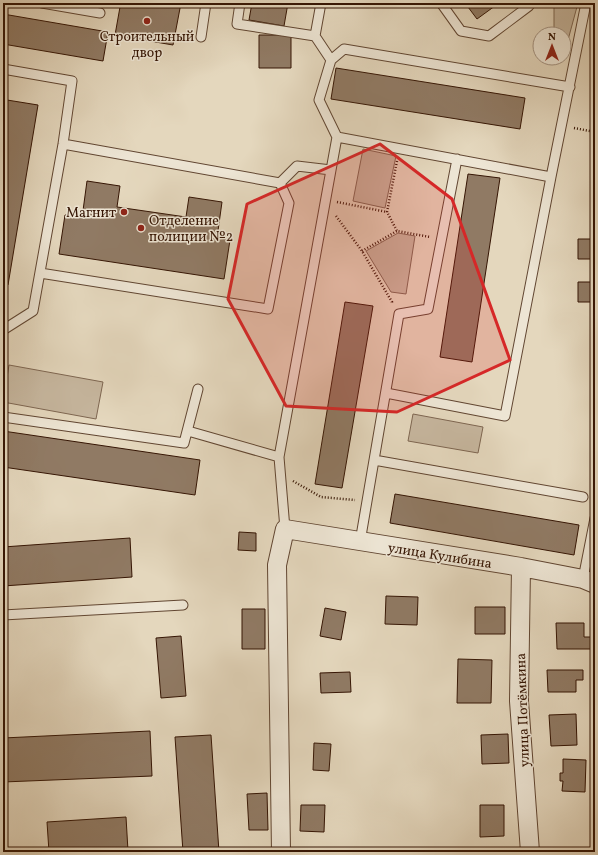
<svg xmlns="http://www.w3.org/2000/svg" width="598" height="855" font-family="Vollkorn,serif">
  <rect width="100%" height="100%" fill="#e4d7bd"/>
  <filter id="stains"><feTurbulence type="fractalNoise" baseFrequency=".005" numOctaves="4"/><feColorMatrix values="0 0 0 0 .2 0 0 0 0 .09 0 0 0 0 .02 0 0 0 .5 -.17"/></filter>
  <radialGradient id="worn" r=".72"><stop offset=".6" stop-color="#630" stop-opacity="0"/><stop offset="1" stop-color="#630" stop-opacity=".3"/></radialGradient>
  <path fill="#c6b69e" stroke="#7e6651" d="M554,3h24l-13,48 -1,-17h-10z
    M363,149l33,7 -11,52 -32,-7z
    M398,233l17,3 -9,58 -15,-2 -25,-41z
    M9,365l94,17 -7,37 -93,-17z
    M413,414l70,13 -5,26 -70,-12z"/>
  <path fill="#907a64" stroke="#351504" d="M111,3h70l-8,42 -58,-10 5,-28 -9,-2z
    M252,3h36l-4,23 -35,-6z
    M465,3h34l-22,16z
    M3,14l105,18 -5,29 -100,-17z
    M259,35h32v33h-32z
    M336,68l189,30 -5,31 -189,-30z
    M7,100l31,5 -30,180 -5,-1v-158z
    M468,174l32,4 -28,184 -32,-5z
    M87,181l33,5 -3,21 69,10 3,-20 33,5 -5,36 13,2 -6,39 -165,-25 6,-39 17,3z
    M578,239h17v20h-17z
    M578,282h17v20h-17z
    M345,302l28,4 -31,182 -27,-4z
    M3,431l197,29 -5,35 -192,-28z
    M395,494l184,31 -5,30 -184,-32z
    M239,532l17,1v18l-18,-1z
    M130,538l2,39 -129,9v-39z
    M386,596l32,1 -1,28 -32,-1z
    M475,607h30v27h-30z
    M325,608l21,4 -5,28 -21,-4z
    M242,609h23v40h-23z
    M556,623h28v14h7l1,12h-35z
    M181,636l5,60 -25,2 -5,-60z
    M458,659l34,1 -1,43h-34z
    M547,670h36v10h-7v12h-28z
    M350,672l1,20 -30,1 -1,-20z
    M576,714l1,31 -26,1 -2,-31z
    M150,731l2,45 -149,6v-44z
    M508,734l1,29 -27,1 -1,-29z
    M211,735l8,117h-36l-8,-115z
    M314,743l17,1 -2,27 -16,-1z
    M563,759l23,1 -1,32 -23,-1 1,-10h-3v-8h3z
    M267,793l1,37h-19l-2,-36z
    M301,805h24l-1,27 -24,-1z
    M480,805h24v31l-24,1z
    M126,817l2,34 -79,1 -2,-30z"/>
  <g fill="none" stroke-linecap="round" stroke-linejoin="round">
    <defs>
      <path id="service" d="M42,3l58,10
        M240,3l-3,21 78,12 16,24 -12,40 18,37 -58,320 6,72
        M441,3l20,28 28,5 40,-30 -1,-3
        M315,36l6,-33
        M201,37l5,-34
        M331,60l13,-11 226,38
        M3,69l69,12 -9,63 -30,167 -30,19
        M337,137l214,40
        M63,144l217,39 17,-17 34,4
        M40,273l228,36 21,-106 -9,-20
        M386,393l119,23 46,-239 35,-174
        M3,417l181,26 14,-54
        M188,431l91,26
        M374,460l209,37
        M360,542l39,-228 29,-5 29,-150
        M583,579l12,-61
        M3,615l180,-10"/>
      <path id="minor" d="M521,567l-2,134 11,151
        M281,852l-4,-287 8,-36 236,38 62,12 12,5"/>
    </defs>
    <use href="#service" stroke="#614632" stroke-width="11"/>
    <use href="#minor" stroke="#614632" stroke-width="20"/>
    <path stroke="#351504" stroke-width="2.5" stroke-dasharray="1 2" stroke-linecap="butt" d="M574,128l21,4
      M397,161l-10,51 10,19 33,6
      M337,202l50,10
      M336,216l26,35 30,51 -1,2
      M362,251l35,-20
      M293,481l28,16 34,3"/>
    <use href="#service" stroke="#ede5d4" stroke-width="9"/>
    <use href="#minor" stroke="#ede5d4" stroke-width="18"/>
  </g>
  <path fill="#d62828" fill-opacity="0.2" stroke="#d62828" stroke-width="3" stroke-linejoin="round" d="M380,144l72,55 58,161 -113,52 -111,-6 -58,-107 19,-95z"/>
  <g fill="#8f2418" stroke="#ede5d4" stroke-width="1.5">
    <circle cx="147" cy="21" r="4"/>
    <circle cx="124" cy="212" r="4"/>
    <circle cx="141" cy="228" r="4"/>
  </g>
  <g text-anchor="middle" stroke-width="3" stroke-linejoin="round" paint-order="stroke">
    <g font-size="14" fill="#351504" stroke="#ede5d4">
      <text x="147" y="41">Строительный<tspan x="147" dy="16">двор</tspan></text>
      <text x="116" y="217" text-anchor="end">Магнит</text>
      <text x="149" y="225" text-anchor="start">Отделение<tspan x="149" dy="16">полиции №2</tspan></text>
    </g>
    <g font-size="14" fill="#351504" stroke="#ede5d4">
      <text transform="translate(440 555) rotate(9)" y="5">улица Кулибина</text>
      <text transform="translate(522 710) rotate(-92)" y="5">улица Потёмкина</text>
    </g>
  </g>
  <rect width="598" height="855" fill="none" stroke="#e4d7bd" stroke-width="16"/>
  <rect x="4" y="4" width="590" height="847" fill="none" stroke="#351504" stroke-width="2"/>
  <rect x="8" y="8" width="582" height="839" fill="none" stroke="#351504"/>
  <g transform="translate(552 46)"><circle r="19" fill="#ede5d4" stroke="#a39281"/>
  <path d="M0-3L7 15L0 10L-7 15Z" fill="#8f2418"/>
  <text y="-6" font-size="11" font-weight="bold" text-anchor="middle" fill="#351504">N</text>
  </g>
  <rect width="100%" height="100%" filter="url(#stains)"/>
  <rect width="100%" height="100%" fill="url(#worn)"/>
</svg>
